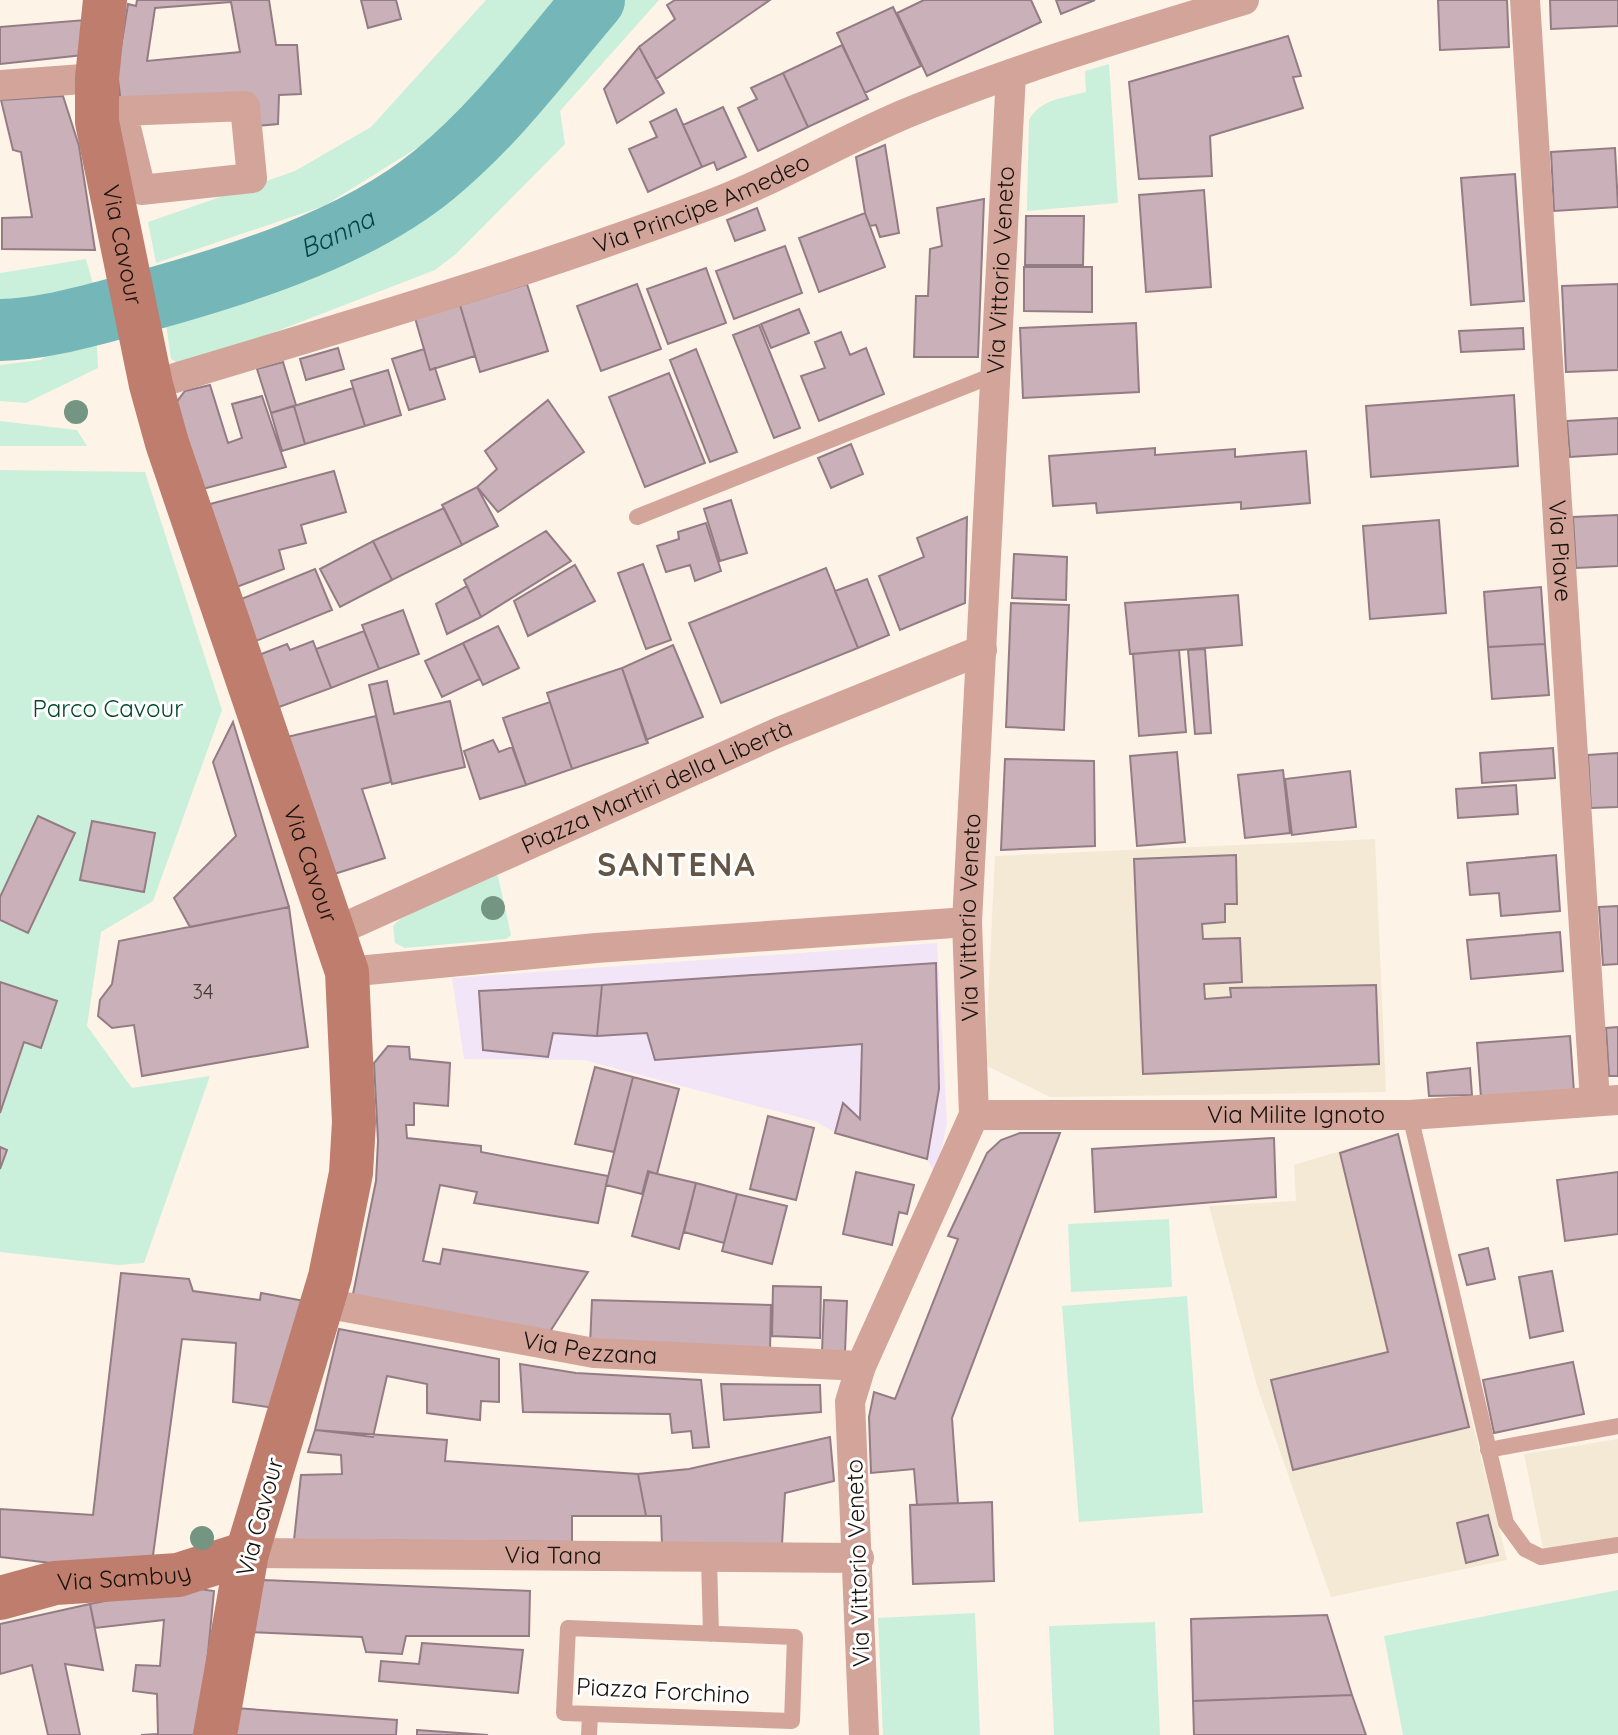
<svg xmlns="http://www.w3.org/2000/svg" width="1618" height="1735" font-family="Quicksand,sans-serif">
  <rect width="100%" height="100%" fill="#fef3e7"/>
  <path fill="#f3e5f8" d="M937,943l10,180 -11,53 -9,-17 -92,-26 -18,-11 -233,-62 -120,-1 -12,-81z"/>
  <path fill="#f4e9d5" d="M1375,839l11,253 -336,5 -65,-32 10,-209z
    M1399,1133l108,427 -176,37 -74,-211 -48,-180 87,-5 -2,-36z
    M1618,1439v102l-74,12 -20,-99z"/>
  <path fill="#caf0db" d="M486,0h89l-126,128 -125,78 -168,57 -8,-41 147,-51 76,-44z
    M607,0h52l-99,111 5,33 -109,110 -21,16 -251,97 -13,-8 -6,-42 258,-100 31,-27 79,-104z
    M1109,64l9,139 -91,8 2,-91c11,-21 35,-22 57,-28l-1,-21z
    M86,259l9,32 -77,26h-18v-44z
    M96,327l2,41 -72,35 -26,-2v-36l40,-5z
    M0,421l77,9 10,16h-87z
    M0,470l145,2 77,238 -69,191 -52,31 -14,94 45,62 78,-12 -66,187 -26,2 -118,-13z
    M492,874l6,2 13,59 -5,4 -101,9 -10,-5 -2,-17 7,-7z
    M1169,1219l3,68 -101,5 -3,-68z
    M1187,1296l16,217 -124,9 -17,-216z
    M1618,1590v145h-215l-19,-99z
    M975,1613l5,122h-97l-5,-117z
    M1155,1622l5,113h-106l-5,-109z"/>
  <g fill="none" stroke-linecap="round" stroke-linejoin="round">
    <path stroke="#75b7b9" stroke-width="62" id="s1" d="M0,330c45,-1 86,-14 130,-25 100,-27 224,-64 305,-131 61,-50 108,-114 159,-174"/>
  </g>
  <path fill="#cab0b9" stroke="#947c84" stroke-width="2" fill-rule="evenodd" d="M137,0h132l7,45h21l4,49 -22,1 -1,29 -31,3 -2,-21 -123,5 -5,-39 11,-68 8,2zM231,2l9,50 -93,9 8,-53z
    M361,0h35l5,19 -33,9z
    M675,0h95l-114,79 -17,-32 36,-28 -8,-14z
    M924,0h107l10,22 -114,54 -30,-63z
    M1056,0h39l-34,14z
    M1438,0h69l2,47 -69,3z
    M1550,0h68v26l-67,3z
    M893,7l28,59 -56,27 -28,-60z
    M85,20l-2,35 -83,9v-37z
    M1288,36l13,40 -8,1 10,31 -93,28 2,40 -73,3 -10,-97z
    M842,45l26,54 -60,28 -25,-54z
    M639,47l25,46 -47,30 -13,-34z
    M783,73l25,54 -50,24 -20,-43 19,-9 -6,-11z
    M63,96l16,50 16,104 -93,-1v-31l30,-1 -11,-65 -8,-2 -12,-50z
    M723,107l23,50 -29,13 -3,-8 -12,5 -19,-42z
    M676,109l26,58 -54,25 -19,-43 28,-12 -7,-15z
    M885,145l14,88 -19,4 -4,-12 -6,1 -5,-13 -9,-56z
    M1615,148l3,59 -64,4 -3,-59z
    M1515,174l9,127 -53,4 -10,-127z
    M1204,190l7,97 -65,5 -7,-97z
    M984,199l-6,158h-64l2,-61h12l2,-47 12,-3 -5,-38z
    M757,208l8,22 -30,11 -8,-21z
    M865,213l20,54 -66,25 -20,-54z
    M1026,216h58l-1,49h-58z
    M785,246l17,47 -68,26 -18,-48z
    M1024,267h68v45l-68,-1z
    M706,268l20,55 -58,21 -21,-55z
    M527,284l21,67 -68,21 -20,-67z
    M637,284l24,65 -60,22 -24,-65z
    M1618,284v86l-52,2 -4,-86z
    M460,305l15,51 -45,14 -15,-52z
    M799,309l10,24 -38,15 -10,-24z
    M1136,323l3,69 -116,6 -3,-70z
    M759,325l41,103 -26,10 -41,-103z
    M1523,328l1,21 -63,3 -2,-21z
    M841,332l9,23 16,-7 18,46 -65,27 -18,-45 24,-8 -10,-26z
    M338,348l6,21 -38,11 -6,-21z
    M424,349l6,21 5,-2 10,31 -36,11 -17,-51z
    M696,349l41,103 -27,10 -40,-102z
    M283,362l13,43 -25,8 -14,-44z
    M388,370l13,45 -36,11 -14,-45z
    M669,373l36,90 -60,24 -36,-90z
    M210,385l18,58 14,-5 -10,-34 30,-8 24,71 -91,24 -20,-87 10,-13z
    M353,388l12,38 -60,18 -11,-38z
    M1514,395l4,71 -147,11 -5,-71z
    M548,400l36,52 -86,60 -21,-25 20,-18 -12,-18z
    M294,406l11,38 -23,7 -11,-38z
    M1618,418v36l-48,3 -3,-36z
    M851,444l12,30 -32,14 -13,-30z
    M1155,448v7l80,-6v8l71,-6 4,52 -69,6v-7l-144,11 -1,-10 -43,3 -4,-50z
    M334,471l12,41 -45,13 5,18 -27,7 5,19 -58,22 -27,-84z
    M477,487l21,39 -36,19 -20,-40z
    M731,500l16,53 -27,8 -16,-52z
    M444,508l18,37 -70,35 -19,-39z
    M1618,515v51l-42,2 -3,-51z
    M967,517l-2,86 -65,27 -21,-54 45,-19 -7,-19z
    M1439,520l7,93 -76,6 -7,-93z
    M706,523l15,48 -26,10 -5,-16 -24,7 -9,-26 22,-7 -1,-7z
    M546,531l25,30 -90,56 -17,-37z
    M373,541l19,39 -52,27 -20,-38z
    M1014,554l53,3 -1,43 -54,-2z
    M643,564l28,76 -25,9 -28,-76z
    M575,565l20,36 -67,35 -14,-35z
    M826,568l32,80 -137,55 -32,-80z
    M315,569l17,41 -81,33 -17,-41z
    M867,579l22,56 -31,13 -23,-57z
    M467,586l14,31 -34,17 -11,-30z
    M1541,587l4,57 -57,3 -4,-55z
    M1238,595l4,50 -112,9 -5,-51z
    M1011,603l58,2 -5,125 -58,-3z
    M403,610l16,44 -40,15 -17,-44z
    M498,626l21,42 -36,17 -20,-42z
    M364,631l15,38 -48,19 -15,-39z
    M313,641l18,47 -60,22 -20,-52 36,-14 3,6z
    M463,643l17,36 -38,18 -17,-36z
    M1545,644l4,51 -57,4 -4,-52z
    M673,645l30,72 -57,23 -24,-72z
    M1205,649l6,84 -16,1 -7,-84z
    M1179,650l7,82 -47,4 -6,-82z
    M622,668l26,75 -76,26 -25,-76z
    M387,681l7,33 56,-13 15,66 -73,17 -23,-99z
    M550,702l22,67 -46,16 -23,-67z
    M376,716l15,66 -29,7 23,69 -57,18 -41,-139z
    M233,722l56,185 -99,20 -16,-29 62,-62 -23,-74z
    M493,740l6,12 13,-5 14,38 -46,14 -16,-48z
    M1553,748l2,30 -73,5 -2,-30z
    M1177,752l8,90 -48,4 -7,-90z
    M1618,753v54l-27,1 -3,-53z
    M1005,759l89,2 1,85 -94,4z
    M1283,770l7,63 -45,5 -7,-63z
    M1350,771l6,56 -64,8 -7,-56z
    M1516,785l2,29 -60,4 -2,-29z
    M38,816l37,17 -47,100 -28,-13v-23z
    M92,821l63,12 -11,59 -64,-12z
    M1236,855l1,49h-12v18l-23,2 1,15 37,-1 2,44 -38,2 1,15 26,-2 -1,-9 146,-3 3,79 -236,10 -9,-215z
    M1556,855l4,56 -59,5 -2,-23 -29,2 -3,-32z
    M1618,906v58l-15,1 -4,-58z
    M289,907l19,140 -166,29 -8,-51 -22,3 -14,-12 2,-16 12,-16 7,-43z
    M1560,932l3,39 -92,8 -4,-39z
    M936,963l3,126 -12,70 -92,-26 8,-30 17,16 2,-75 -207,16 -8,-27 -50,3 5,-51z
    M0,982l57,19 -16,47 -17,-6 -24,71z
    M602,985l-5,51 -44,-3 -5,24 -65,-7 -4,-59z
    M1618,1027v49h-9l-3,-48z
    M1570,1036l4,56 -93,6 -4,-55z
    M388,1046l21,1 1,12 40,4 -2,43 -34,-3v22h-8l1,13 74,8v6l127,24 -10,47 -124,-20 3,-11 -37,-7 -17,76 17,3 3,-15 145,23 -42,66 -194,-39 24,-118 2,-40 -4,-78z
    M595,1067l38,10 -19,75 -39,-8z
    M1470,1068l2,27 -43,1 -2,-23z
    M633,1077l46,12 -22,85 -9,-3 -6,23 -36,-9z
    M768,1116l46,12 -18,72 -46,-11z
    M1020,1133h40l-108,285 6,85 -41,2 -3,-36 -43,4 -2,-56 5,-25 21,7 63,-160 -10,-3 39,-83 14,-13z
    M1398,1134l71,293 -176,43 -22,-90 117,-28 -48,-199z
    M1274,1138l2,59 -181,15 -3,-63z
    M0,1147l7,3 -7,19z
    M649,1172l47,11 -17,66 -47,-13z
    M856,1172l58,13 -7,29 -8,-2 -7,33 -49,-11z
    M1618,1172v62l-53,7 -8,-61z
    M696,1183l41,11 -13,49 -40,-11z
    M737,1194l50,12 -15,58 -50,-13z
    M1488,1248l7,31 -28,6 -8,-30z
    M1552,1271l11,60 -33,7 -11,-61z
    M121,1273l68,6 4,12 67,9 1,-7 49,9 -29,107 -48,-7 3,-59 -54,-4 -30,224 -67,4 -85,-10v-48l93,6z
    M773,1286l48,1 -1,51 -48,-2z
    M592,1300l179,5 -1,45 -180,-5z
    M824,1300l23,1 -2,52 -23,-1z
    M339,1329l160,30v43l-18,-1 -1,19 -53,-7v-29l-40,-8 -14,61 -58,-7z
    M1573,1362l11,52 -90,19 -11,-53z
    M520,1364l56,9 125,7 8,67 -16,1 -2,-17 -19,2 -2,-19 -147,-2z
    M721,1384l99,1 1,27 -97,8z
    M315,1430l132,10 -2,21 193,13 8,42h-74v26l-278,-2 7,-65 41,-1 -1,-19 -33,-3z
    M830,1437l4,44 -49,12 -3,51h-120l-1,-28h-15l-8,-42 51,-5z
    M992,1502l2,79 -81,3 -3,-79z
    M1488,1515l10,40 -32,8 -9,-40z
    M263,1580l267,11 -1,45h-123l-4,18 -36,-2 -4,-15 -111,-5z
    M178,1586l36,5 -14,144h-59l17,-1 -1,-40 -24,-3 3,-26 24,1 4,-46 -69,8 -5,-24z
    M90,1604l13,66 -38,-6 15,71h-32l-16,-70 -32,9v-50z
    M1327,1615l25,80 -159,6 -2,-82z
    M422,1643l101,7 -5,43 -139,-12 2,-20 38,3z
    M1352,1695l14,40h-172l-1,-34z
    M235,1708l162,12 -1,15h-163z
    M417,1730l71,5h-71z"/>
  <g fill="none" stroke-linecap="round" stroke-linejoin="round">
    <path stroke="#d3a59a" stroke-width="16" d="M637,517l359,-143
      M1410,1115l96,408 19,26 16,8 77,-12
      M1488,1450l130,-24
      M709,1559l2,75
      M568,1628l227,9 -3,84 -228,-8z
      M589,1735l1,-20"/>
    <g stroke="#d3a59a" stroke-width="30">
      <path id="s2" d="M1525,0l70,1101"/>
      <path d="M0,85l97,-7"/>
      <path d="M245,106l7,72 -111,12 -19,-79z"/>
      <path id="s3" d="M151,385c187,-56 375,-111 558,-180 70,-26 134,-66 203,-94 108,-44 220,-77 332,-111"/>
      <path id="s4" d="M334,932l445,-200 203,-82"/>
      <path d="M347,972l249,-24 371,-26"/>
      <path id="s5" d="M974,1115h436l208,-15"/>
      <path id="s6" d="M324,1303l270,50 267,13"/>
      <path id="s7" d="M247,1553l612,5"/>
      <path id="s8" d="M864,1735l-14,-333 11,-36 113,-251 -7,-193 44,-848"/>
    </g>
    <g stroke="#bf7d6d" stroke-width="44">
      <path id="s9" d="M105,0l-8,78v44l54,263 16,58 180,529 7,150 -3,51 -21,104 -83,276 -32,182"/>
      <path id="s10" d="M0,1598l55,-15 123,-8 69,-22"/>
    </g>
  </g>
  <g fill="#749581">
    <circle cx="76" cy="412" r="12"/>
    <circle cx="493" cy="908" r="12"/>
    <circle cx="202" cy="1538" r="12"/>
  </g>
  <g text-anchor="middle" stroke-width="6" stroke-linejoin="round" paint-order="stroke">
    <g font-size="20" fill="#443a37">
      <text x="203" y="999">34</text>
    </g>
    <g font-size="24" fill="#18120c" stroke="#fff">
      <text dy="8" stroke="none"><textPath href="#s3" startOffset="580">Via Principe Amedeo</textPath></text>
      <text dy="8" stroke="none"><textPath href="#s9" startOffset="248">Via Cavour</textPath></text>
      <text dy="8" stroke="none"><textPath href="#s8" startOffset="1492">Via Vittorio Veneto</textPath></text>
      <text dy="8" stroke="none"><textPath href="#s2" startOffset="552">Via Piave</textPath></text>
      <text dy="8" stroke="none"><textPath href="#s4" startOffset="354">Piazza Martiri della Libertà</textPath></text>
      <text dy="8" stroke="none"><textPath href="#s9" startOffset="896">Via Cavour</textPath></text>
      <text dy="8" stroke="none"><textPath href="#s8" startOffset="844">Via Vittorio Veneto</textPath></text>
      <text dy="8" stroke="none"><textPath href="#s5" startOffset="322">Via Milite Ignoto</textPath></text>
      <text dy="8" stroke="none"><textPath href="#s6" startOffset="270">Via Pezzana</textPath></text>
      <text transform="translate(260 1517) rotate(-75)" y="8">Via Cavour</text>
      <text dy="8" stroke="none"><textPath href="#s7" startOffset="306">Via Tana</textPath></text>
      <text transform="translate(858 1563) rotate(-92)" y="8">Via Vittorio Veneto</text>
      <text dy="8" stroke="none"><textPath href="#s10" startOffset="126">Via Sambuy</textPath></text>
      <text transform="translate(663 1691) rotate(3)" y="8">Piazza Forchino</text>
    </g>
    <g font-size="24" fill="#03482e" stroke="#fff">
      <text x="108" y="717">Parco Cavour</text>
    </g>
    <g font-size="26" font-style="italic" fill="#024345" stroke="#fff">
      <text dy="9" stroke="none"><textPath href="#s1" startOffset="352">Banna</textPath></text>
    </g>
    <g font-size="32" font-weight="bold" letter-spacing="2" fill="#645544" stroke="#fff">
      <text x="677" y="876">SANTENA</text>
    </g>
  </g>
</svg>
